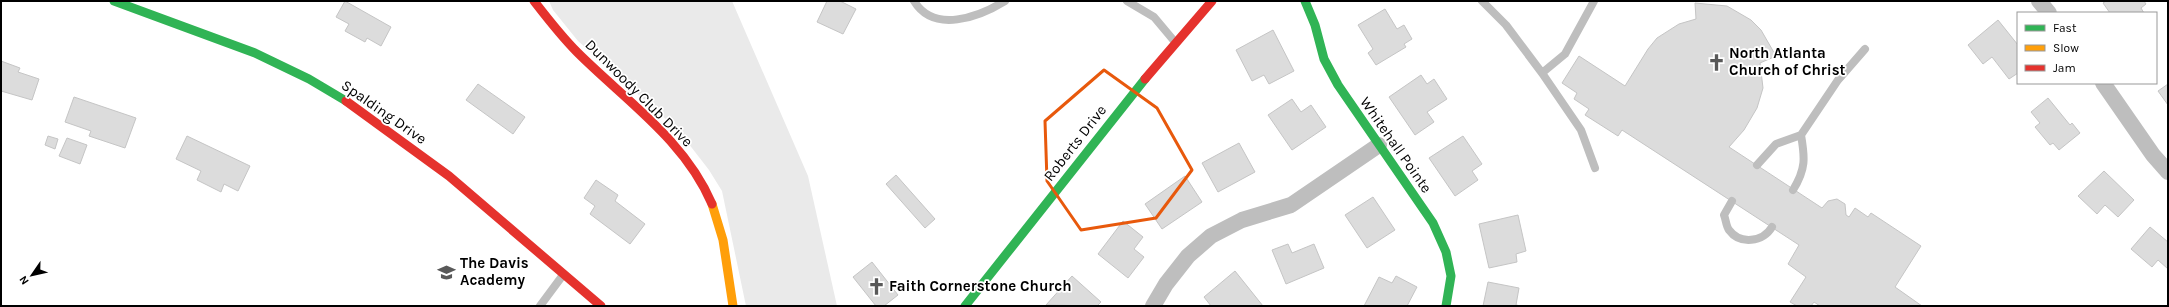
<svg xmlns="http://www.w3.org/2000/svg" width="2169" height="307" font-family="Karla,sans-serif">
  <rect width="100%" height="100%" fill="#fff"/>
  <path fill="#eaeaea" d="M549,1h183l76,175 29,130h-91l-24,-115 -13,-21 -31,-40 -100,-89 -25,-31z"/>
  <path fill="#dcdcdc" stroke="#c5c5c5" d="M345,1l46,26 -10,19 -14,-8 -2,4 -20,-11 4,-7 -13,-7z
    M827,1h13l16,8 -13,25 -26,-12z
    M2106,1h38l2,3 -5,4 3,5h-34l-7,-10z
    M1695,3l32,3 24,14 10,10 15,26 -16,7 3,25 -6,20 -13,22 -15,17 93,61 6,-7 9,-2 8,5 1,11 3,2 6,-9 13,9 3,-4 50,33 -26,41 27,19h-102l-6,-4 -3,4h-14l-7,-4 16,-25 -18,-13 11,-19 -177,-115 -4,6 -33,-21 4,-6 -15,-10 3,-6 -15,-10 17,-27 46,30 23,-37 9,-11 22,-14 17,-5z
    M1385,9l12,20 7,-4 8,14 -8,5 2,3 -30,18 -8,-12 5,-4 -15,-24z
    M1998,20l20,25v28l-9,6 -17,-22 -9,7 -15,-19z
    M1273,30l21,41 -25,13 -5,-9 -12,6 -16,-31z
    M1,61l19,7 -2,4 21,7 -7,21 -31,-9z
    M1421,75l6,9 7,-5 13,20 -20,13 7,10 -19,13 -26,-38z
    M478,84l47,33 -12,17 -47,-34z
    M2168,84v21l-10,-14z
    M74,97l62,21 -11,30 -36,-12 2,-5 -26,-9z
    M2048,98l22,27 2,-2 8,10 -21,17 -6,-7 -3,2 -15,-18 5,-4 -9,-11z
    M1292,99l9,13 10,-7 15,22 -34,23 -24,-35z
    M48,136l10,3 -3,10 -10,-4z
    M187,136l63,30 -12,25 -14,-7 -3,8 -24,-12 4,-9 -25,-12z
    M1463,136l19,28 -10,7 6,9 -23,16 -26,-38z
    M67,138l20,7 -7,19 -21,-8z
    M1239,143l16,29 -37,20 -16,-29z
    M2104,171l30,29 -16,17 -13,-12 -8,9 -19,-18z
    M896,175l39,44 -10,9 -39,-44z
    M1185,176l17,26 -40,27 -17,-25z
    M596,180l22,15 -3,6 30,23 -15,20 -40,-30 5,-8 -11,-8z
    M1373,197l22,33 -28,18 -22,-33z
    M1518,215l8,36 -10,3 1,8 -28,6 -10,-44z
    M1123,221l20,16 -9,12 10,8 -16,21 -30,-24z
    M2150,227l18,15v27l-10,-9 -6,7 -21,-18z
    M1288,244l4,9 22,-9 10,24 -38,16 -14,-34z
    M872,262l26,33 -14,11h-8l-23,-29z
    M1235,271l28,35h-52l-7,-9z
    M1072,276l29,26 -4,4 -51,-1z
    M1396,276l21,11 -10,19h-43l15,-29 13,6z
    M1488,282l31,6 -3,17 5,1h-38z"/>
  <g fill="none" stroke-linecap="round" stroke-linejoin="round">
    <path stroke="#bebebe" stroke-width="8" d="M914,1c20,33 65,16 91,0
      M1127,1l27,16 21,25
      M1482,1l24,24 36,48 39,57 14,38
      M1542,73l23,-19 29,-53
      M1757,165l19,-21 25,-9 37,-55 27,-31
      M1793,190c13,-21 12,-32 8,-55
      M1732,201l-8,14c2,5 2,11 5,15 11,15 34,12 43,-3
      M540,306l23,-31"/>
    <path stroke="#bebebe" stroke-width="16" d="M2039,1l10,12
      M2103,83l50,72 15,17
      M1153,306l13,-22 22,-28 23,-20 31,-16 49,-15 88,-60"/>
    <path stroke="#30b455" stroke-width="9" d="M114,1l141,52 54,26 37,22
      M1305,1l10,24 9,34 14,26 95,138 13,29 5,24 -5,30
      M965,306l180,-227"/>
    <path stroke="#ff9f0a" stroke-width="9" d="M712,204l11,36 10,66"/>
    <path stroke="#e5322d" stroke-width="9" d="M534,1c14,18 27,35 43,51 48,48 108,88 135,152
      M1145,79l67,-78
      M346,101l103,75 152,130"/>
  </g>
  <path fill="none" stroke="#e8590c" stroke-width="3" stroke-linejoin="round" d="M1104,70l53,38 35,62 -36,48 -75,12 -34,-49 -2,-60z"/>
  <defs>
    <symbol id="church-bare" viewBox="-9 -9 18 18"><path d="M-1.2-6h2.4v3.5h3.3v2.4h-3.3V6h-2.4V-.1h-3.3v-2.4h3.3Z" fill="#595959" stroke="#fff" stroke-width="2.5" paint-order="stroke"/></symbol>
    <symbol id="school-bare" viewBox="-9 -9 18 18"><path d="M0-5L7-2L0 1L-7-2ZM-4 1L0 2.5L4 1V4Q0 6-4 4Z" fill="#595959" stroke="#fff" stroke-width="2.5" paint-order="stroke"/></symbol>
  </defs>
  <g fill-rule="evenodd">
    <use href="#church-bare" x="1704" y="50" width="25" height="25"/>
    <use href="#school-bare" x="434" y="260" width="25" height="25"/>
    <use href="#church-bare" x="864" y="274" width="25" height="25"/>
  </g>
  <g text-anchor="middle" stroke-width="3.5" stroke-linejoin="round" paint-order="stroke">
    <g font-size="15" font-weight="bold" fill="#000" stroke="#fff" text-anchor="start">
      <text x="1729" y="58">North Atlanta<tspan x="1729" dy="17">Church of Christ</tspan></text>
      <text x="460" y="268">The Davis<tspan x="460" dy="17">Academy</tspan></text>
      <text x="889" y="291">Faith Cornerstone Church</text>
    </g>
    <g font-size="15" fill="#000" stroke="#fff">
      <text transform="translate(639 93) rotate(45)" y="5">Dunwoody Club Drive</text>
      <text transform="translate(384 112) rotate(35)" y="5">Spalding Drive</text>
      <text transform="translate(1075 143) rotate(-52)" y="5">Roberts Drive</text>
      <text transform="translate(1396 145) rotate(55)" y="5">Whitehall Pointe</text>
    </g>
  </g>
  <rect width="2169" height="307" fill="none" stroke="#000000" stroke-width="4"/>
  <rect x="2017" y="12" width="140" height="72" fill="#ffffff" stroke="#999999"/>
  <rect x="2025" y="25" width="20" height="6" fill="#30b455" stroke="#999999"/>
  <text x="2053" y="32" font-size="12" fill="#000000">Fast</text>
  <rect x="2025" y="45" width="20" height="6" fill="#ff9f0a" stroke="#999999"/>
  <text x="2053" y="52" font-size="12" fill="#000000">Slow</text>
  <rect x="2025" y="65" width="20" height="6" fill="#e5322d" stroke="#999999"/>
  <text x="2053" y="72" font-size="12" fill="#000000">Jam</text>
  <g transform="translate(32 275) rotate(236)" stroke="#ffffff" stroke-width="3" paint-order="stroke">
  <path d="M0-3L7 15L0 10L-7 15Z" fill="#000000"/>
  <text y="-6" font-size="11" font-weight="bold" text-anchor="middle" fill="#000000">N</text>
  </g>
</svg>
